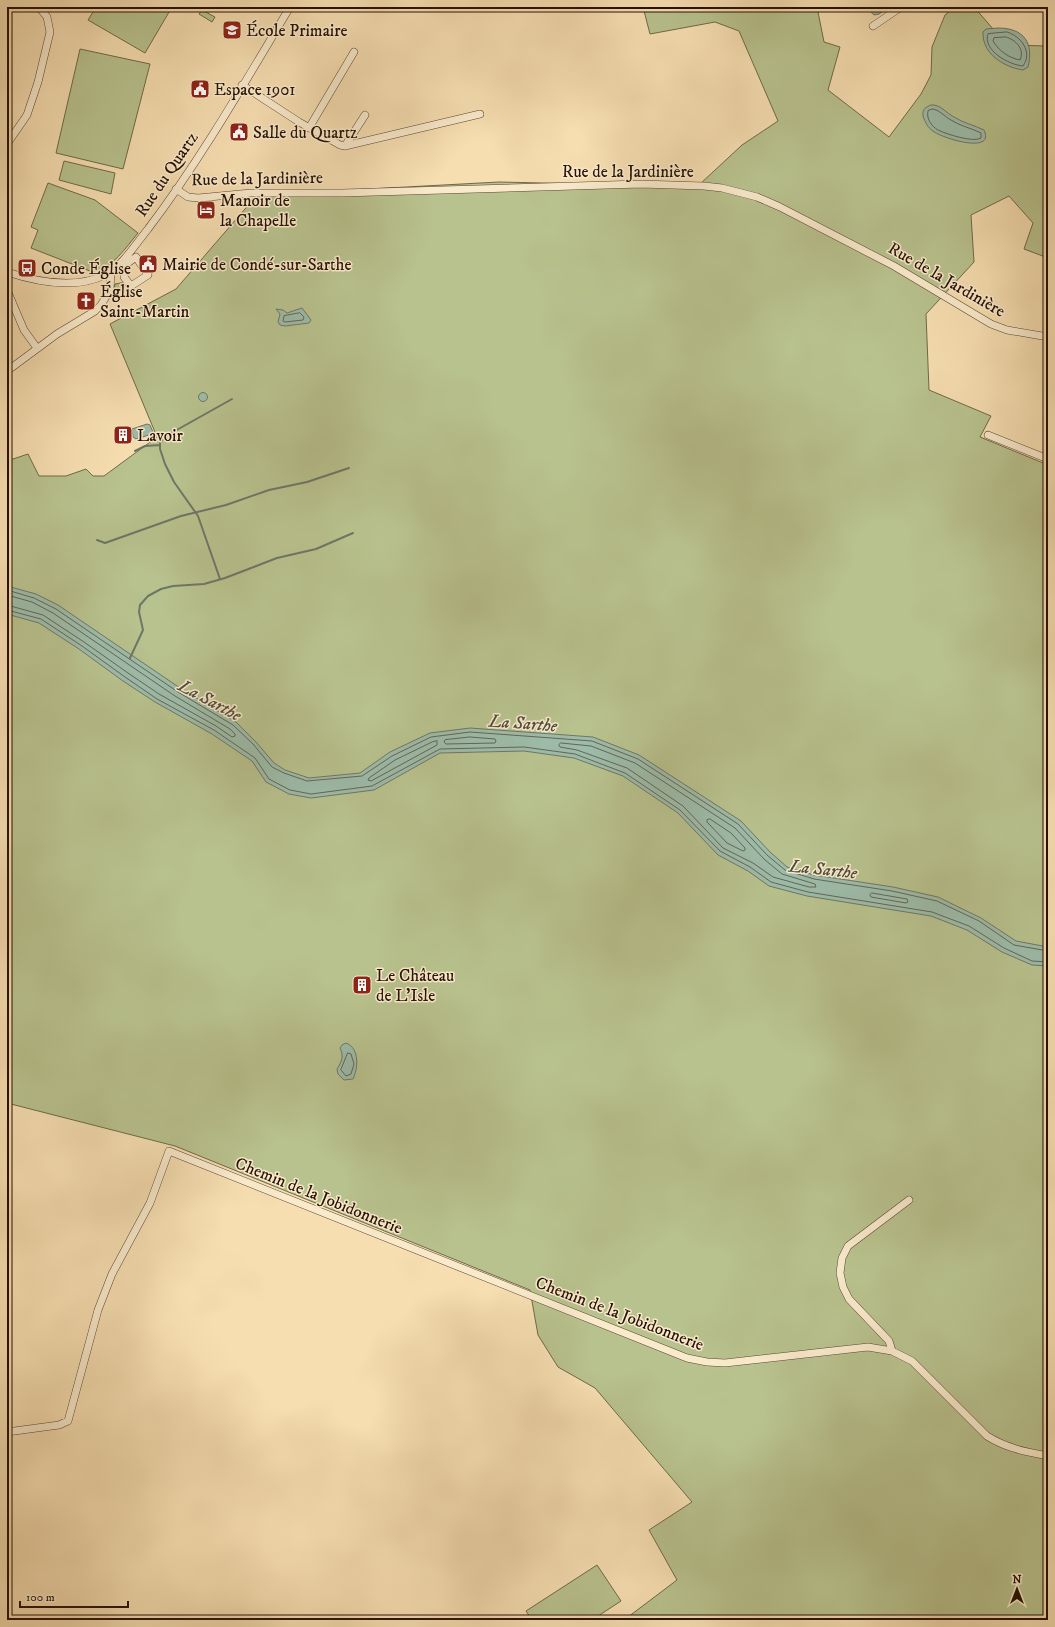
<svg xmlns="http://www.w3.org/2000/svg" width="1055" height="1627" font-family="'IM FELL DW Pica',serif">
  <rect width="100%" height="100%" fill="#f6deb1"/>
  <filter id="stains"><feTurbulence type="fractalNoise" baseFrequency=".005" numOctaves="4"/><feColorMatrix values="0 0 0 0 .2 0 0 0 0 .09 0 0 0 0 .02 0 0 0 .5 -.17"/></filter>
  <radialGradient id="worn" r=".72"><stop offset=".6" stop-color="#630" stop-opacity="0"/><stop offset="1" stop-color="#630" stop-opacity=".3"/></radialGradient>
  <path fill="#b8c28e" stroke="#6f6948" d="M96,7h76l-27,46 -57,-33z
    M643,7h174l7,35 16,5 -12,43 61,47 32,-43 10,-19 1,-28 13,-32 10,-8h19l33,38 41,1v212l-24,-9 9,-26 -24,-27 -38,19 3,47 -48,52 3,76 62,26 -11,21 68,28v1155h-424l53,-40 -28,-50 43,-28 -97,-114 -37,-21 -20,-32 -8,-45 -355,-144 -168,-43v-642l21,-7 11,22h27l20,-7 7,7h11l53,-39 -47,-113 66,-35 81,-94 242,-13 131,3 70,-1 42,-39 36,-24 -39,-90 -24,-9 -65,12z
    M202,10l13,7 -3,5 -13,-8z
    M80,49l70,15 -27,105 -67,-16z
    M64,161l51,12 -4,21 -52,-14z
    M48,183l47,17 43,33c-13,16 -24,32 -43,40l-64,-25 7,-18 -7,-3z
    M126,282l2,2 -16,12 3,-12z
    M597,1565l24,36 -29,19h-60l-6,-9z"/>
  <path fill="#9dbcaa" stroke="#6d7767" d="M876,7h13l-10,7 -5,1 -3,-3z
    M998,28c26,0 36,15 30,39l-5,3c-19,-3 -41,-16 -40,-38l3,-3z
    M931,105c9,-1 15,8 23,12 9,6 20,8 30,13 12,25 -43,8 -51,1 -5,-3 -8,-9 -10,-15 -1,-7 3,-9 8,-11z
    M302,308l9,12 -2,3 -24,3 -5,-1 -2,-3 2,-8 -4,-5 7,1 4,3z
    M198.5 397a4.5 4.5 0 1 1 9 0a4.5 4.5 0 1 1-9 0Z
    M147,424l3,1 3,7 -1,2 -16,5 -3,-2 -1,-8z
    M7,586l29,8 22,11 122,83 56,34 20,20 18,21 11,7 24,8 51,-5 30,-21 40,-19 40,-5 123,9 46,18 102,66 29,31 17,15 27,8 79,12 45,10 43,21 35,23 32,6v19l-16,-1 -30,-13 -35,-22 -36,-14 -124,-20 -38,-10 -21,-15 -30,-16 -40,-42 -55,-37 -49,-18 -50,-7 -84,2 -66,37 -63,8 -22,-4 -23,-12 -14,-21 -40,-27 -57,-32 -32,-21 -44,-32 -40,-26 -32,-9z
    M346,1043c14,5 12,26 7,36l-9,1 -6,-6 -1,-5c5,-8 7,-13 3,-21l2,-3z"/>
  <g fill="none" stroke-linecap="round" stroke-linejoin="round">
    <path stroke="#626656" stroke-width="1" d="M1007,32c14,4 26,20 16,34 -14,-1 -41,-16 -35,-32z
      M1006,37c10,3 19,12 14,23 -11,-2 -21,-9 -27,-19l1,-3z
      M932,109c7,0 13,8 19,11 9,6 20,8 30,13v5c-7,5 -35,-4 -43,-8 -7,-4 -12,-12 -10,-19z
      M300,313l4,4 -1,3 -18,2 -2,-1 1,-5z
      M7,590l27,8 22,11 122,83 55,33 20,19 19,23 12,6 23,8 55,-5 30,-20 39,-19 39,-5 122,9 46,18 100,65 29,31 18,15 29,9 78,12 45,10 42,20 35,24 34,6
      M7,595l25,7 21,11 122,83 55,33 5,5v2l-3,1 -16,-11 -57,-32 -31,-21 -44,-31 -41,-27 -36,-10
      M7,610l34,9 41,27 43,31 32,22 57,31 41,28 14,21 21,11 21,4 61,-8 68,-37 84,-2 51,7 50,19 55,37 40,41 30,16 21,15 37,10 124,20 37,14 35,22 28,13 16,1
      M470,737l25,2 1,2 -1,2 -49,1 -2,-2 1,-2z
      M437,741v4l-66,36 -3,-1 1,-2 26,-18 37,-18z
      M561,743l30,3 44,17 100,65 29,31 18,15 33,10 1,3h-7l-36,-10 -20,-14 -30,-15 -40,-42 -56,-38 -50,-18 -17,-3 -1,-2z
      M710,819l21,14 14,15v2l-2,1 -16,-8 -20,-21v-2z
      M872,893l35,6 1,3 -2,1 -35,-6 -1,-2z
      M348,1053l3,1 3,10 -3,10 -5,2 -5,-6z"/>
    <path stroke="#6d7767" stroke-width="2" d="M135,451l10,-5 15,-1
      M97,540l8,3 76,-27 45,-11 43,-15 38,-8 42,-14
      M220,579l-22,-63 -24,-34 -9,-18 -5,-15v-7l6,-6 66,-37
      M130,658l13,-28 -4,-18 1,-7 8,-9 13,-7 12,-3 31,-2 21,-6 52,-20 39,-9 37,-16"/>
    <defs>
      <path id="minor" d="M7,11l6,-4
        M873,26l28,-19
        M242,85l57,37 41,23 5,1 135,-32
        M309,128l45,-76
        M7,144l20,-29 11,-33 12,-50 -3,-15 -8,-10
        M345,146l20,-31
        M176,189l12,8 10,1 53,-5h91l299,-9 63,2 18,2 35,9 23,10 114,59 97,58 16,6 41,7
        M136,257l12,18 -17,11 -7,-9 1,-12z
        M7,272c30,10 69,17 98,3 18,-10 30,-30 43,-46 53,-70 97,-147 142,-222
        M7,290l17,40 13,18
        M7,371l50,-37 38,-23 6,-6 9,-15 1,-19
        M988,435l60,24
        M892,1351l-3,-10 -40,-42 -6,-12 -3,-14 2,-15 6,-12 61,-46
        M7,1432l52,-7 9,-4 30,-111 14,-36 38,-71 19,-52 518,207 20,4 18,1 143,-16 24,4 20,10 75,75c19,12 39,16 61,20"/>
    </defs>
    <use href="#minor" stroke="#5a442e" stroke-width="8"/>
    <use href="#minor" stroke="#f9eacc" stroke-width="7"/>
  </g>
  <defs>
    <symbol id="school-square" viewBox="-11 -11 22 22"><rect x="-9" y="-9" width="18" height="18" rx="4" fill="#8f2418" stroke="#f9eacc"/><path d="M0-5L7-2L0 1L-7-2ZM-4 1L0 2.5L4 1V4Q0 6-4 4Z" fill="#fff"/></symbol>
    <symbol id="civic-square" viewBox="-11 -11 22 22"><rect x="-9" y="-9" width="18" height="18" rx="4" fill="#8f2418" stroke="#f9eacc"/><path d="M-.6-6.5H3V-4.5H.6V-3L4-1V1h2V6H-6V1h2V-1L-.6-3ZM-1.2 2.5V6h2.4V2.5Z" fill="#fff"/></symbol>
    <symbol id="hotel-square" viewBox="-11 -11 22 22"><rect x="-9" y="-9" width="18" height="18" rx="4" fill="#8f2418" stroke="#f9eacc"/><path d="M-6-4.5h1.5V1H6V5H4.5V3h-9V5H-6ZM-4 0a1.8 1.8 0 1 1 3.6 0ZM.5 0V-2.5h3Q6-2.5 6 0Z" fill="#fff"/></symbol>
    <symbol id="bus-square" viewBox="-11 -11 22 22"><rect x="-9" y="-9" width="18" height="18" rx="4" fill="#8f2418" stroke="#f9eacc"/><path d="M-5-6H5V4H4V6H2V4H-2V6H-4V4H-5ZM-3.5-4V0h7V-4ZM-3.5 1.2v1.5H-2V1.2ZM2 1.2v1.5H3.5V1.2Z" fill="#fff"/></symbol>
    <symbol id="church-square" viewBox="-11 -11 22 22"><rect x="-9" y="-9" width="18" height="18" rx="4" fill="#8f2418" stroke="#f9eacc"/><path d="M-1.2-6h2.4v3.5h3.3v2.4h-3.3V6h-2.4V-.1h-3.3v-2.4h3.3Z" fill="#fff"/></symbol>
    <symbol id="building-square" viewBox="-11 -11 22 22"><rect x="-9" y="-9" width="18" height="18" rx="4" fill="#8f2418" stroke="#f9eacc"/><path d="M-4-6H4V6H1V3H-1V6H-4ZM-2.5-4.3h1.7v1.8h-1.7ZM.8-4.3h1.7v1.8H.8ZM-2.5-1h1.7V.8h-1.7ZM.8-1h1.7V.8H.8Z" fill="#fff"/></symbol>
  </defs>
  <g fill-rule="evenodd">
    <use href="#school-square" x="221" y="19" width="22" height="22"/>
    <use href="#civic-square" x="189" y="78" width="22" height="22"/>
    <use href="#civic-square" x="228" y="121" width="22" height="22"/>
    <use href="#hotel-square" x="195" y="199" width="22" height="22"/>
    <use href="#civic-square" x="137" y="253" width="22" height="22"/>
    <use href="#bus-square" x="16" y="257" width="22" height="22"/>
    <use href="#church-square" x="75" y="290" width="22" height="22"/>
    <use href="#building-square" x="112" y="424" width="22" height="22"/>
    <use href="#building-square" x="351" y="974" width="22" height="22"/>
  </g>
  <g text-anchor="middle" stroke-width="3" stroke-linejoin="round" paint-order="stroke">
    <g font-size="17" fill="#261002" stroke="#f9eacc" text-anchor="start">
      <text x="246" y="36">École Primaire</text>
      <text x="214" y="95">Espace 1901</text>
      <text x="253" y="138">Salle du Quartz</text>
      <text x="220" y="206">Manoir de<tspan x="220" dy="20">la Chapelle</tspan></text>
      <text x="162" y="270">Mairie de Condé-sur-Sarthe</text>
      <text x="41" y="274">Conde Église</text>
      <text x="100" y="297">Église<tspan x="100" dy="20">Saint-Martin</tspan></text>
      <text x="137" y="441">Lavoir</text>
      <text x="376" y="981">Le Château<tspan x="376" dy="20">de L'Isle</tspan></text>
    </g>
    <g font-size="17" fill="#261002" stroke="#f9eacc">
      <text x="628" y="177">Rue de la Jardinière</text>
      <text transform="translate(166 174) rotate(-56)" y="6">Rue du Quartz</text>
      <text transform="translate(257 178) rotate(-1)" y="6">Rue de la Jardinière</text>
      <text transform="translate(947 279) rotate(30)" y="6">Rue de la Jardinière</text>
      <text transform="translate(319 1195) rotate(22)" y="6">Chemin de la Jobidonnerie</text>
      <text transform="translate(620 1313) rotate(21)" y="6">Chemin de la Jobidonnerie</text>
    </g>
    <g font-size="18" font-style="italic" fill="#504c3d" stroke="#f9eacc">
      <text transform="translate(210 700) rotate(28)" y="6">La Sarthe</text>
      <text transform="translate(523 723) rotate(4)" y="6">La Sarthe</text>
      <text transform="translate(823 869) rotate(6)" y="6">La Sarthe</text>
    </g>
  </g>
  <rect width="1055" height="1627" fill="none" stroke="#f6deb1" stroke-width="24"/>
  <rect x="8" y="8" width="1039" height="1611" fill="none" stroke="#261002" stroke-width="2"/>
  <rect x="12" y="12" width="1031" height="1603" fill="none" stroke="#261002"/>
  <g transform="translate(1017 1589)" stroke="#f9eacc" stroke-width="3" paint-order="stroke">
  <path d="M0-3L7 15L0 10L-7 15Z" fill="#261002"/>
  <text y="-6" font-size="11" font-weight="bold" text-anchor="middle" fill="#261002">N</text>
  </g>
  <path d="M20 1601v6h108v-6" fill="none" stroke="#261002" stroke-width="2"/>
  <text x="26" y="1601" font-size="12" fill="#261002" stroke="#f9eacc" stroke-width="3" paint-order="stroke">100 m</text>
  <rect width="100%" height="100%" filter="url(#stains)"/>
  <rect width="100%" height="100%" fill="url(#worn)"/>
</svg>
